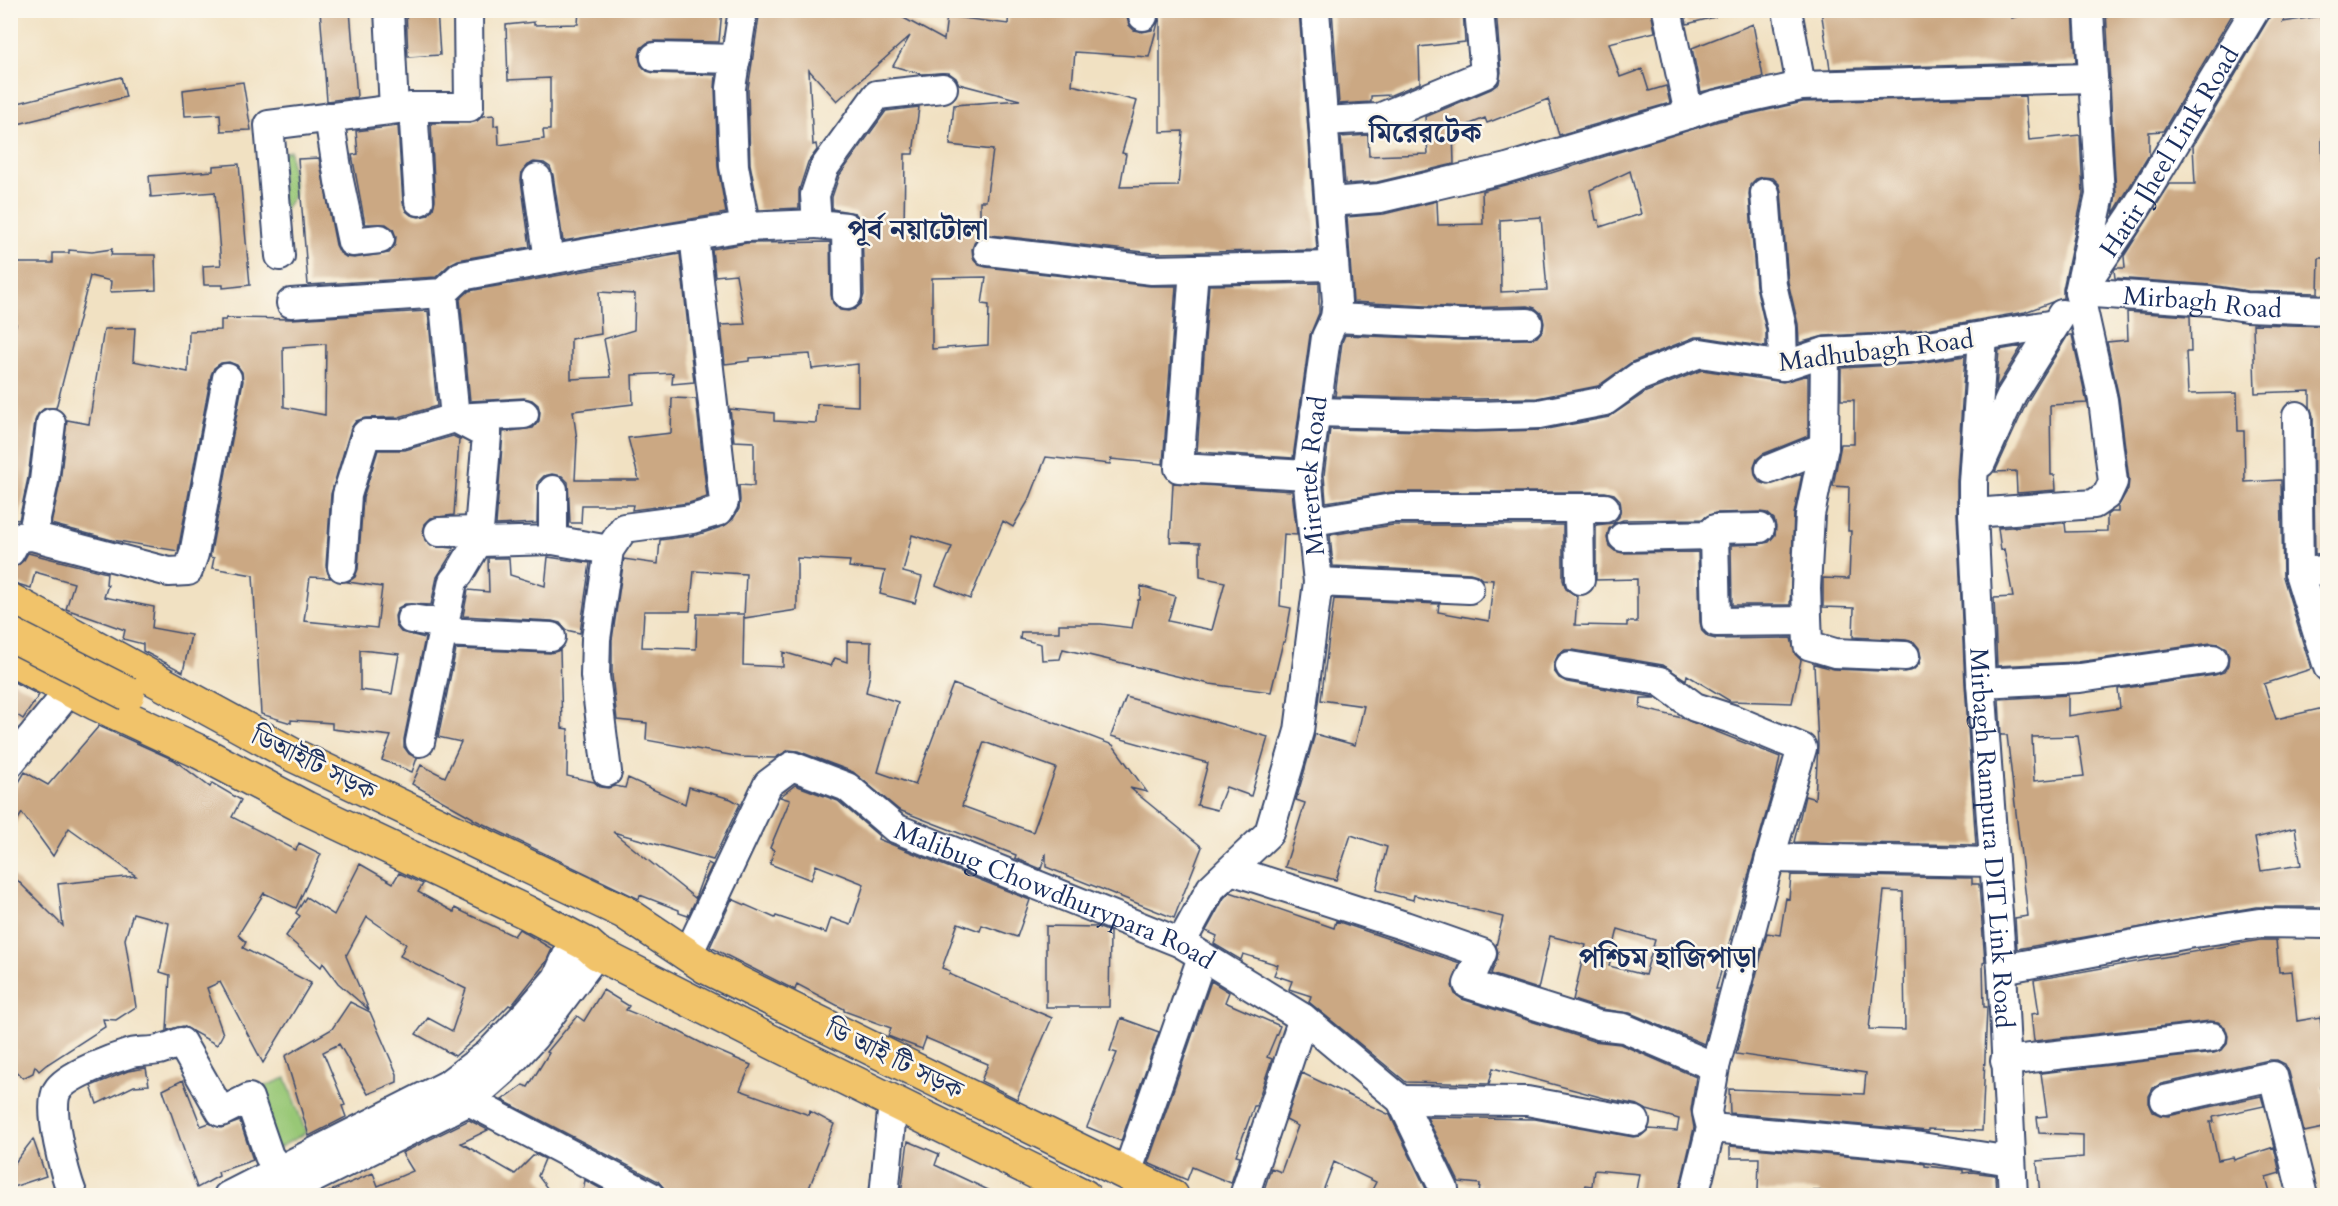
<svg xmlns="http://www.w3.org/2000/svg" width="2338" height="1206" font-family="Cardo,'Noto Serif Bengali',serif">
  <rect width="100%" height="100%" fill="#fbf7ec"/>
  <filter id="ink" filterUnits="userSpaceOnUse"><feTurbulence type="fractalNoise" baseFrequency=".0167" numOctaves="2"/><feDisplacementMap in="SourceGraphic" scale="12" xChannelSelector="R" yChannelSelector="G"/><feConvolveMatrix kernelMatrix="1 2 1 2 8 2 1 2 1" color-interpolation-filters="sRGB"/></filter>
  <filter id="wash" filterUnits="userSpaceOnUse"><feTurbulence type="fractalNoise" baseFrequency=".008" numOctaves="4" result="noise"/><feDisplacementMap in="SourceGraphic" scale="24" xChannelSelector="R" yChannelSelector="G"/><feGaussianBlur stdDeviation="1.35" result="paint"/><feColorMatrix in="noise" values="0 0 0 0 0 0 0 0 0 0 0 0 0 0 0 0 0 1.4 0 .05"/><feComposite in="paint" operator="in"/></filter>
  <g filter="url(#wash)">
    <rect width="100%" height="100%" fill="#f1e1c2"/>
    <path fill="#98c776" stroke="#5a7b6a" stroke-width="1.5" d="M290,150l4,46 -12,17 -1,-59z
      M286,1078l20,55 -35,19 -18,-61z"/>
    <g id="blocks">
      <path fill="#cba883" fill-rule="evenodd" d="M320,10h30l7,87 -30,4z
        M406,10h31l3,45 -32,2z
        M579,10h143l-3,32 -64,-1 -8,2 -6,5 -2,9 2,8 6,6 7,2 62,2 -1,14 3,78 8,46 -163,28 -10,-66 -3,-8 -6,-4 -10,-1 -7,3 -5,6 -1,9 9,67 -72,13 -8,4 -14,13 -128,8 -10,-126 21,-1 17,87 4,8 6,4 8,1 35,-5 6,-8 1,-8 -3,-8 -7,-5h-21l-13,-69 6,-1 -2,-23 42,-5 5,77 3,8 5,4 8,2 9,-2 5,-6 2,-9 -4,-77h39l7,-2 6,-5 11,-1v11l4,-1 1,20 45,-6 -1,-9h7v-52l-42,2 -2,-55 28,-3v3l44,-1z
        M760,10h129l55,30 3,-24 61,8 1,-14h81v4l37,3 2,8 5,5 8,2 10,-2 7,-11 -10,38 -74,-5 -3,33 65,16 -15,52 4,1 -6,33 58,-1 5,-55 -23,1v-122h139l18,240 -164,3 -163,-18 -9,1 -6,5 -3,8 1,9 6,7 7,2 164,19h26l-13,178 -52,-5 -1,5 -64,-7 -16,41 -17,29 -10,-6 -33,78 -34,-14 16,-38 -40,-12 -9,37 19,5 -7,26 -35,-9 5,-23 -36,-4 1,-6 -53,-3v52l-53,8 2,-44 -52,-3 -4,40h-46l-2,36 54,2 1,-35h47l-1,51 40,2v-15l48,14 4,-8 12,4v-21l24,1 -1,32 -4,18 32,10 -20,70 37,13 38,-101 160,61 34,47 -17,-4 72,59 -28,71 -128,-51v-14l-5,16 -26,-11 1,-3 -117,-45 -46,-38 -55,-21 -9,-1 -14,8 -34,-1 -95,-17 1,-17 -30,-3 -5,-45v-35l12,-81 34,5 2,-24 37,-5 27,-9 9,-7 6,-10 1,-9 -1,-15 15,1v-44l-20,-1 -4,-32 44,4v8l42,2 1,-19 41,2v-42l-46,5 -2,-15 -61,4v3l-24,3 -4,-39 24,-1 -9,-50 -21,2 -3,-27 35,-6 83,-1 1,53 2,8 7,7 8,1 7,-2 6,-5 3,-9 -2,-69 -2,-7 -5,-6 -23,-4v-12l7,-21 47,-65 33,-4 -6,47h-8l-1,76 76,-2v-27h6l7,-51 -43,-5 4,-40 66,-5 -61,-16 -3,-6 -7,-5 -28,1 -28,-8 17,-30 -73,65 -28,-31 4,75 3,-1 1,6 -9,12 -9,28v18l-40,2 -9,-46 -2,-75zM986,277l-4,27 7,1 -1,40 -56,4v-71zM984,742l72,26 -23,64 -71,-26z
        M1332,10h131l2,32 -46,5 1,36 -29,12 -20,1v6l-32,2z
        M1496,10h102l1,5 20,-5h32l4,22 -46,11 11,34 22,-8 7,22 17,-5 4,17 -111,32 -11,-36 -61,24 -2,-5 -32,13 1,33 -77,18 -32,2 -4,-47 27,-2 1,21 59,-2 -3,-37 66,-28 8,-6 2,-11z
        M1684,10h31v7l-28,7z
        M1821,10h190l1,8 28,-8h33l3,52 -246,7z
        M2106,10h129l-72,121 -14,1v23l-36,59 3,-20z
        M2271,10h19l-7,12 37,-6 8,44v78h-6l1,51h5v63l-3,1v5h-6l-1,35 -70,-2 -37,-6 -96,-7 -1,-8 2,-2h9l-1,-12 46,-72h25l-2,-38 76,-128z
        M1753,24l10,53 -62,15 -9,-44z
        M121,77l5,20 -116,29v-21z
        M243,82l8,48 -30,1 -1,-17 -35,2 -2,-26z
        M2025,96l4,44 51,-5 3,59 -20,95v9l-38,14 -117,20 -84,4 -25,7 -1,-19 -10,-42 -7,-91 -2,-7 -6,-6 -10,-1 -7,2 -6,6 -1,9 7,92 10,44v17l-63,-10h-8l-63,25 -34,24 -61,12 -62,1 -140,-3 7,-54 3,-7 117,5 66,-1 9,-2 6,-7 1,-7 -2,-9 -7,-6 -7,-2 -65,2 -110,-6 -6,-85 37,-3 53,-13 1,24 45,-1 -1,-33 69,-18 168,-52 84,-19zM1630,171l11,43 -41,13 -1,-7h-3l-6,-30zM1541,217l6,73 -46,2 -1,-72z
        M239,164l11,121 -27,3v-3h-19l-1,-19 18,-1 -6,-73 -64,5 -2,-21 64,-5v-5z
        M112,249l-1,6h44l1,35 -46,2 1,-11 -21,-5 -34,132h-11l-7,6 -3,7 -7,57 -9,42 -9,-1v-173l6,-22h-6v-44h8v-17h35v-10h16v-3l23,2z
        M680,254l14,128 -22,2 1,-11 -41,2 1,29 -60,7 4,29 -2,40h64l-11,-42 43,-5 1,-35 24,1 11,98 -18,6 -57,7 1,-5h-51l-1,18h-11l-2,-41 -6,-6 -10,-2 -8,2 -6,6 -1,41 -41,2 7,-93 30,-4 6,-7 1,-9 -2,-7 -6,-5 -8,-2 -54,3 -10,-102 9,-8zM599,292l36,2 -1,36 -30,9 7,38 -40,2v-40l30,-5z
        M1319,283v30l-9,22 -17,123 -96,-6 12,-167z
        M428,311l9,95 -38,11 -34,1 -9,3 -5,7 -20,66 -5,72 4,12 -20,-1 -6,44 73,7 5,-41 -34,-5 7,-5 3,-8 5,-71 15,-48h27l48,-14 8,4h-2l-5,75 -23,3 -6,6 -2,8 2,8 6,6 22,2 -1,5 -15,24 -6,28 -26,-1 -7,4 -3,8 1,10 5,6 24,6 -21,101v8l5,7 8,4 -5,14 -30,-12 9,-24 -59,-7v-6l-41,-3v3l-30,-9 -8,-139 -41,-7 2,-10 -4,-1 33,-176 -1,-9 -5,-7 -8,-3 -8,1 -7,5 -3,7 -33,176 -66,-11 -61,-16 9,-41 7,-63 22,4 15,-95 31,-1 -2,33 55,11 1,-41 32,-1v-10h5v-2l66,1zM326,344l-1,71 -41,-8 -1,-60zM360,650l39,4 -7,40 -32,-4z
        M2127,312l63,4 1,36h-5l2,42 49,-1 1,38h6l1,51 36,-2 2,97 28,92 -47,15 12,35 52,-12v200h-72l-239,42 -2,-31 13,-2 -21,-181h-6l-2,-36 69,-4v21l52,-8 -2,-19 97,-14 9,-3 4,-7 1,-9 -3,-8 -7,-4 -8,-1 -133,19 -81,4 -3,-68 19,-1 -9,-48 -3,1 -3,-22 67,-5 1,9 41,-1v-16l4,-3h7v-5l10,-18 1,-9 -10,-82 -12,-56 21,-2zM2078,736l6,40 -50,5 -2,-44zM2295,828l6,37 -40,6 -6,-33z
        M2253,324l75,2v227l-13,1 -2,-138 -3,-10v-15l-55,2z
        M2068,335h4l15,68 -37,2 1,70h4l1,15 -39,3 -1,-22 -21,1 32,-70z
        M2022,346l-24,39 -2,5 3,-40z
        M1965,356l-8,125v33l8,170 11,161 -182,-3 11,-46 10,3 3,-54 -4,-81 20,5 70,3 9,-2 6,-6 2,-7 -2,-9 -5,-6 -8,-2 -53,-3 1,-29 -31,-1v-29l26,1 2,-48h-3l1,-44 -16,-1 8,-42h13v-44h-13v-32l70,-4z
        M1702,370l81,12 25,-7v61l-45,18 -6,5 -3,8 1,8 4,7 9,3 34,-11 -8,40 -4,91h-58l-1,-60 29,-1 9,-2 6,-7 1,-8 -2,-8 -7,-6 -7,-1 -45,1 -13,6 -79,1 -8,3 -6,6 -2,9 2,8 6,5 8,2 75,-1 2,70 2,9 6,6 8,2 75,-1 4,16 6,6 -9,43 -62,-2 -43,-26 -1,5 -23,-15 -90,-15h-8l-7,5 -4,9v7l5,7 8,4 86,15 3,1h-15l-1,10 42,10 98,39 -6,29 -58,203h2l-14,55 -74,-31 -29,-4 -28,-9 13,-55 -36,-9 -12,53 -47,-15 6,-15 1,-7 -2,-6 7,-29 -89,-22 -1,5 -37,-10 11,-43 -36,-12 -15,45 -51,-13 20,-64 -9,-3 19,-66 40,11 9,-39 -43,-6 13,-101 105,5 -1,8 51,9 4,-41 -11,-1 -5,-4 -7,-2 -137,-7 -3,-31 63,-10h170v55l3,9 11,7 -2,29 52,1v-4h10v-43l-41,1v-55l17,-2 6,-6 2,-10 -1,-7 -6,-6 -9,-2h-213l-66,10 -2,-27 6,-46 145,3 67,-2 67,-13 37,-25zM1618,929l37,11 -10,35 -36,-9z
        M1173,483l119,8 5,44 -13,-1 -4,72 11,2 -6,34h-2l-12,50 -61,-8 -147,-35 -3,10 -18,1 -1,-16 -21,-5 1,-7h38v-8h42l31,4 6,-28h2l1,-14 34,10 -7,25 44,9 13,-48 -25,-5v-34l-30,-1z
        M28,553l79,20 -1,11 2,1 -4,12 50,10 -2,21 39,7 -8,37 -40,-21v-7l-20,-5 2,-9 -59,-21 8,-26 -39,-11 -4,16 -20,-6 4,-15 9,-7z
        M548,557l42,6 -10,70 -14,-3 -6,-7 -8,-2 -89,-5 5,-26 21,2 -1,-34h21l1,17 35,11z
        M456,649l94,4 10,-3 2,78 6,1 -1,47 27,6 6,5 8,1 7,-2 10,2 3,-10 57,26 4,-17 42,12 9,5 -27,56 -100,-28 82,66 13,-35 4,2 -24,51 -9,-3v-3l-39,-15 -1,4 -166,-80v-1l-61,-34 9,-19 24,12 16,-35 -23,-5z
        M10,680l29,15 -16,24 -13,-9z
        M1126,697l142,40 -17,59 -25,-9 -9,23 -20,-5 11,-42 -97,-27z
        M99,726l75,34 36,27 2,-4 29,17 -9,17 64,33 3,-7 22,11 -25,54 -32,-15 -26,42 8,7 -3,6 68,35 -48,80 -43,-81 -13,6 16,46 -6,11 -34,-19 -16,4 3,-55 -10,-3 9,-49 -36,-10 -8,26 11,68 -20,13 -13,-1 2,8 -59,38 -7,6 -4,-5 -2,7 -10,5 -13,-12v-193l53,53 -5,-42 78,-8 -67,-48 -16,28 -31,-43 -12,19v-35l15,-25 23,13z
        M795,785l43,16 41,35 -1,3 152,61 -13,37 -35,-12 -2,6 -22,-8 -16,45 8,3 -1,3 103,44 -35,81 -36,-18 7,-17 -62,-26 -4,11 -24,-9 -10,-4 3,-8 -47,-17v-2l-47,-25 -2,6 -85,-43 22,-48 43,19 1,-2 50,17 5,-15 20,7 13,-41 -48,-19 -5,15 -41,-16 4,-14 -4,-2 20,-48 -10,-3z
        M360,864l33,19 6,-10 24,11 -5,8 36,20 1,-4 59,28 5,-7 33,20 -6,13 -33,42 -2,2 -2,-1 -24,25 -30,26 -39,-22 12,-16 24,13 14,-42 -66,-33 6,-12 -39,-27 -21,39 23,54 -31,-27 -15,-20 -2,4 -35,-31 14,-20 -4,-3 10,-16 28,18z
        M1791,875l181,3v6h7l6,78 -2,1 1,44h3l-5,124 -54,-2v2l-198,-18 -1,-24 135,5 2,-21 -130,-19 31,-121 13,2 6,-37 3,1zM1884,891l19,1 2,138 -36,-1z
        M1230,892l104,36 2,-7 124,42 -8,23 3,8 7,5 131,42 27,3 76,33 -5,33 3,18 -16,68h-43l4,-22 -45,-4 -2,16 -7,-1v11h-106l1,-12 -21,-2 -32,-65 108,2 98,18 8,-1 8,-7 28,2 2,-12 -32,-9 -9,-5 -34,-7 -111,-30 -4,16 -83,-2 -97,-80 2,-6 -22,-7 3,-8 -18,-6 4,-10 -35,-11 -2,6 -27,-16 3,-8 -11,-5 18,-33z
        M1046,926l51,1 13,5 -1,75h-63z
        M2260,940h16l3,32 13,-1 5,50 23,-4 4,32 4,-1v37l-7,2 7,27v13l-24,5 -15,-60 -4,-8 -8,-4h-8l-108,24 -8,4 -4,8v7l4,9 7,3 8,1 93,-20 3,10 -51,11 1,5h-4l8,38 15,-3 1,3 40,-13 6,26 -14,4 5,19h-231l-3,-35 46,-4v-22l-44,-2 -2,-16 10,-1 -6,-43 173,-20 8,-3 5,-6 1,-8 -3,-9 -7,-5 -8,-1 -176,20 -3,-27 8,-1 -5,-33z
        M1211,981l18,11 -4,10 55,24 -13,31 5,2 -16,47h-2l-18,49 4,1 -9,27 -39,-16 -5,13 -39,-17z
        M603,990l26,16 -3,4 52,21 31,16 42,18 -11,25 69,25 1,-4 24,13 -28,72h-140l-2,-8 -6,-7 -156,-81 21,-15 5,2 21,-34 -2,-1 30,-36 7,5z
        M350,1002l20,10 27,62v8l-29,12 -29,-50 -16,8 22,53 -3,1 4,11 -37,19 -24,-80 47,-27z
        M1121,1018l38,14 -38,109 -34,-14 30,-74 -7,-2z
        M146,1068l3,17 -15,1 -37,18 -6,-18 37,-15z
        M1302,1073l88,42 36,74 -1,7h-56l7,-14 -42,-20 -13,34h-59l9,-28 10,4 17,-46 -12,-6z
        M183,1080l18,46 8,-3 12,5 19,-7 13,39 -35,12 1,4 -22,12 -34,-98z
        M469,1120l19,10 -27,13 54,31 20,-20 10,5 -7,17 15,20h-234l54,-23 5,13 35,-15 -11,-18z
        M33,1139l13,37 -36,12v-19z
        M908,1141l31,13 -4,11 66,31h-96l-4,-2z
        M1730,1146l183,16 12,2v2l38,4v3l9,-1 23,3 1,21h-157l-20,-2 1,-3h-62l1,-33h-29z
        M585,1180l29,16h-32z"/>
    </g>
  </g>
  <g filter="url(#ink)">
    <use href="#blocks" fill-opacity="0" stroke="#3b4a6d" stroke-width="1.5"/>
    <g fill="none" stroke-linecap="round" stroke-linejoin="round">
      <defs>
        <g id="minor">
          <path d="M389,10l5,99"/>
          <path d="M1143,10v6"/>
          <path d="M1667,10l22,104 25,-9 87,-19 292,-8"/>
          <path d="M1787,10l14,76"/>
          <path d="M655,57l81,2"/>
          <path d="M413,107l6,94"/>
          <path d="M329,117l10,64 13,61 28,-3"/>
          <path d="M1324,121l55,-3 106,-44 -6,-64"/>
          <path d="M537,178l12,82"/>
          <path d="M1765,193l7,92 10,43 1,38"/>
          <path d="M1330,202l50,-4 127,-30 182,-54"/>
          <path d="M745,227l72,-3"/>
          <path d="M988,251l164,19 182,-4"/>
          <path d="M280,256l-11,-131 144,-18h56l-1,-97"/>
          <path d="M1194,269l-15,199 128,7"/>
          <path id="s1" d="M2088,280l44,-65 123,-205"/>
          <path id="s2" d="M2079,292l131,9 36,6 82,3"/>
          <path d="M847,295l-1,-68 -29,-3 -2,-29 9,-27 53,-73 66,-7"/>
          <path d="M291,303l152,-10 18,-17 181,-33 103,-16 -11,-61 -3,-78 12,-78"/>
          <path d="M1335,318l128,6 65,-1"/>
          <path id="s3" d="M1983,337l-10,145v31l8,170 21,286 11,227"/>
          <path d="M1825,352l-1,95 -14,68 -4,73 2,57 27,8 70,3"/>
          <path d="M1315,412l160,4 64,-2 66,-13 33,-24 62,-24 83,13 42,-14 85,-4 145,-24"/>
          <path d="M2297,416l2,157 29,-4"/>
          <path d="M1981,463l31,-69 50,-80"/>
          <path d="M1770,469l54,-22"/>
          <path d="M1579,508l1,72"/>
          <path d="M1973,513l121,-9 13,-9 6,-13 -10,-82 -24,-108 21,-97 -11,-185"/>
          <path d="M1313,521l79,-13h213"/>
          <path d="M439,532l40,-1"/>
          <path d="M1714,535l2,87 91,-1"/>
          <path d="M32,536l12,-55 7,-58"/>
          <path d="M1623,537l91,-2 1,-6 45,-1"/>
          <path d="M553,540l56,10"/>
          <path d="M478,542l75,-2v-50"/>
          <path d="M10,552l8,-15 14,-1 137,36 19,-1 6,-17 33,-176"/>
          <path d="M342,567l5,-72 19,-61h35l54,-16 69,-4"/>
          <path d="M2299,573l29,94"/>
          <path d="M1318,582l151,7"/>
          <path d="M411,619l35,5"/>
          <path d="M443,632l108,5"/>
          <path d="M1570,666l90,15 35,26 37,12 70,29 -32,110 -55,209 -8,45 4,16 -17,68"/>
          <path d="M1981,683l99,-5 133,-19"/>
          <path d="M420,742l33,-161 6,-7 19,-32 9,-107 -32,-17 -12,-125"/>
          <path d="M10,763l60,-73 8,-19"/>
          <path d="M607,772l-12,-96 1,-37 13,-89 15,-22 68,-9 27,-8 5,-9 -30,-267"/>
          <path d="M1770,858l224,4"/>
          <path d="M1231,870l174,56 77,27 -14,31 130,41 26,3 91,39"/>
          <path id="s4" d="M1181,943l30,-55 58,-55 30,-102 19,-149 -11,-107 19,-138 9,-19 2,-16 -22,-292"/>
          <path id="s5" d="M688,954l80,-170 24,-18 55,21 48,41 286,115 122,75 98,82 43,89 -3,7"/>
          <path d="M2002,969l186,-35 71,-11 69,1"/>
          <path d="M2005,1061l207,-24"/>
          <path d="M1401,1100l126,1 108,20"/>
          <path d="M2165,1100l108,-24 30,120"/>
          <path d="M469,1101l181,95"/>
          <path d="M1711,1128l204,18 96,15"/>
          <path d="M1127,1173l75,-216"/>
          <path d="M73,1196c-8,-21 -26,-86 -16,-105 9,-16 57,-33 74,-38 9,-2 19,-1 28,-3 7,-2 15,-5 22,-8l40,70 28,-14 20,58 10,13"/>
          <path d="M228,1196l219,-111 41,-31 39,-41 30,-35 12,-27 1,-16"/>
          <path d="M278,1196l191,-95 34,-30 31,-34 63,-84"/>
          <path d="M884,1196l9,-95"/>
          <path d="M1244,1196l59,-178"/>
        </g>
        <path id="major" d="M10,600l283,155 331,157 82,55 466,229
          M10,659l87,45 99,46 110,58 220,104 62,33 9,8 177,90 310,153"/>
      </defs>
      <use href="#minor" stroke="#3b4a6d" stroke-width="32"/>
      <use href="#major" stroke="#3b4a6d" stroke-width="36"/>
      <use href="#minor" stroke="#fff" stroke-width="28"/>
      <use href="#major" stroke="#f1c36a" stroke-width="33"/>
      <defs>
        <path id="major-bridge" d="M10,634l118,60"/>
      </defs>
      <use href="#major-bridge" stroke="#3b4a6d" stroke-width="36" stroke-linecap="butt"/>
      <use href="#major-bridge" stroke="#f1c36a" stroke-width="33"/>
    </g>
  </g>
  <g text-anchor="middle" stroke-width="5" stroke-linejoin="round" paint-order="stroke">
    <g font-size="26" fill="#1b2f5e" stroke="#fbf7ec">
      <text dy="9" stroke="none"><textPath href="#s1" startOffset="152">Hatir Jheel Link Road</textPath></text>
      <text dy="9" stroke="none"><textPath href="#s2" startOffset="124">Mirbagh Road</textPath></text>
      <text transform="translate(1876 350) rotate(-7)" y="9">Madhubagh Road</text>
      <text dy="9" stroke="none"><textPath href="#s4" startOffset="506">Mirertek Road</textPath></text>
      <text transform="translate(314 763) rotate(26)" y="9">ডিআইটি সড়ক</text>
      <text dy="9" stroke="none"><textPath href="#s3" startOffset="502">Mirbagh Rampura DIT Link Road</textPath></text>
      <text dy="9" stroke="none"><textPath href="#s5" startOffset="513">Malibug Chowdhurypara Road</textPath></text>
      <text transform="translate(895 1059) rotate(26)" y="9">ডি আই টি সড়ক</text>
    </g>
    <g font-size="28" font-weight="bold" fill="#1b2f5e" stroke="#fbf7ec">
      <text x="1425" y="142">মিরেরটেক</text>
      <text x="918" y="239">পূর্ব নয়াটোলা</text>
      <text x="1668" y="967">পশ্চিম হাজিপাড়া</text>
    </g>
  </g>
  <rect width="2338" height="1206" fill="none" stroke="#fbf7ec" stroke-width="36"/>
</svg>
